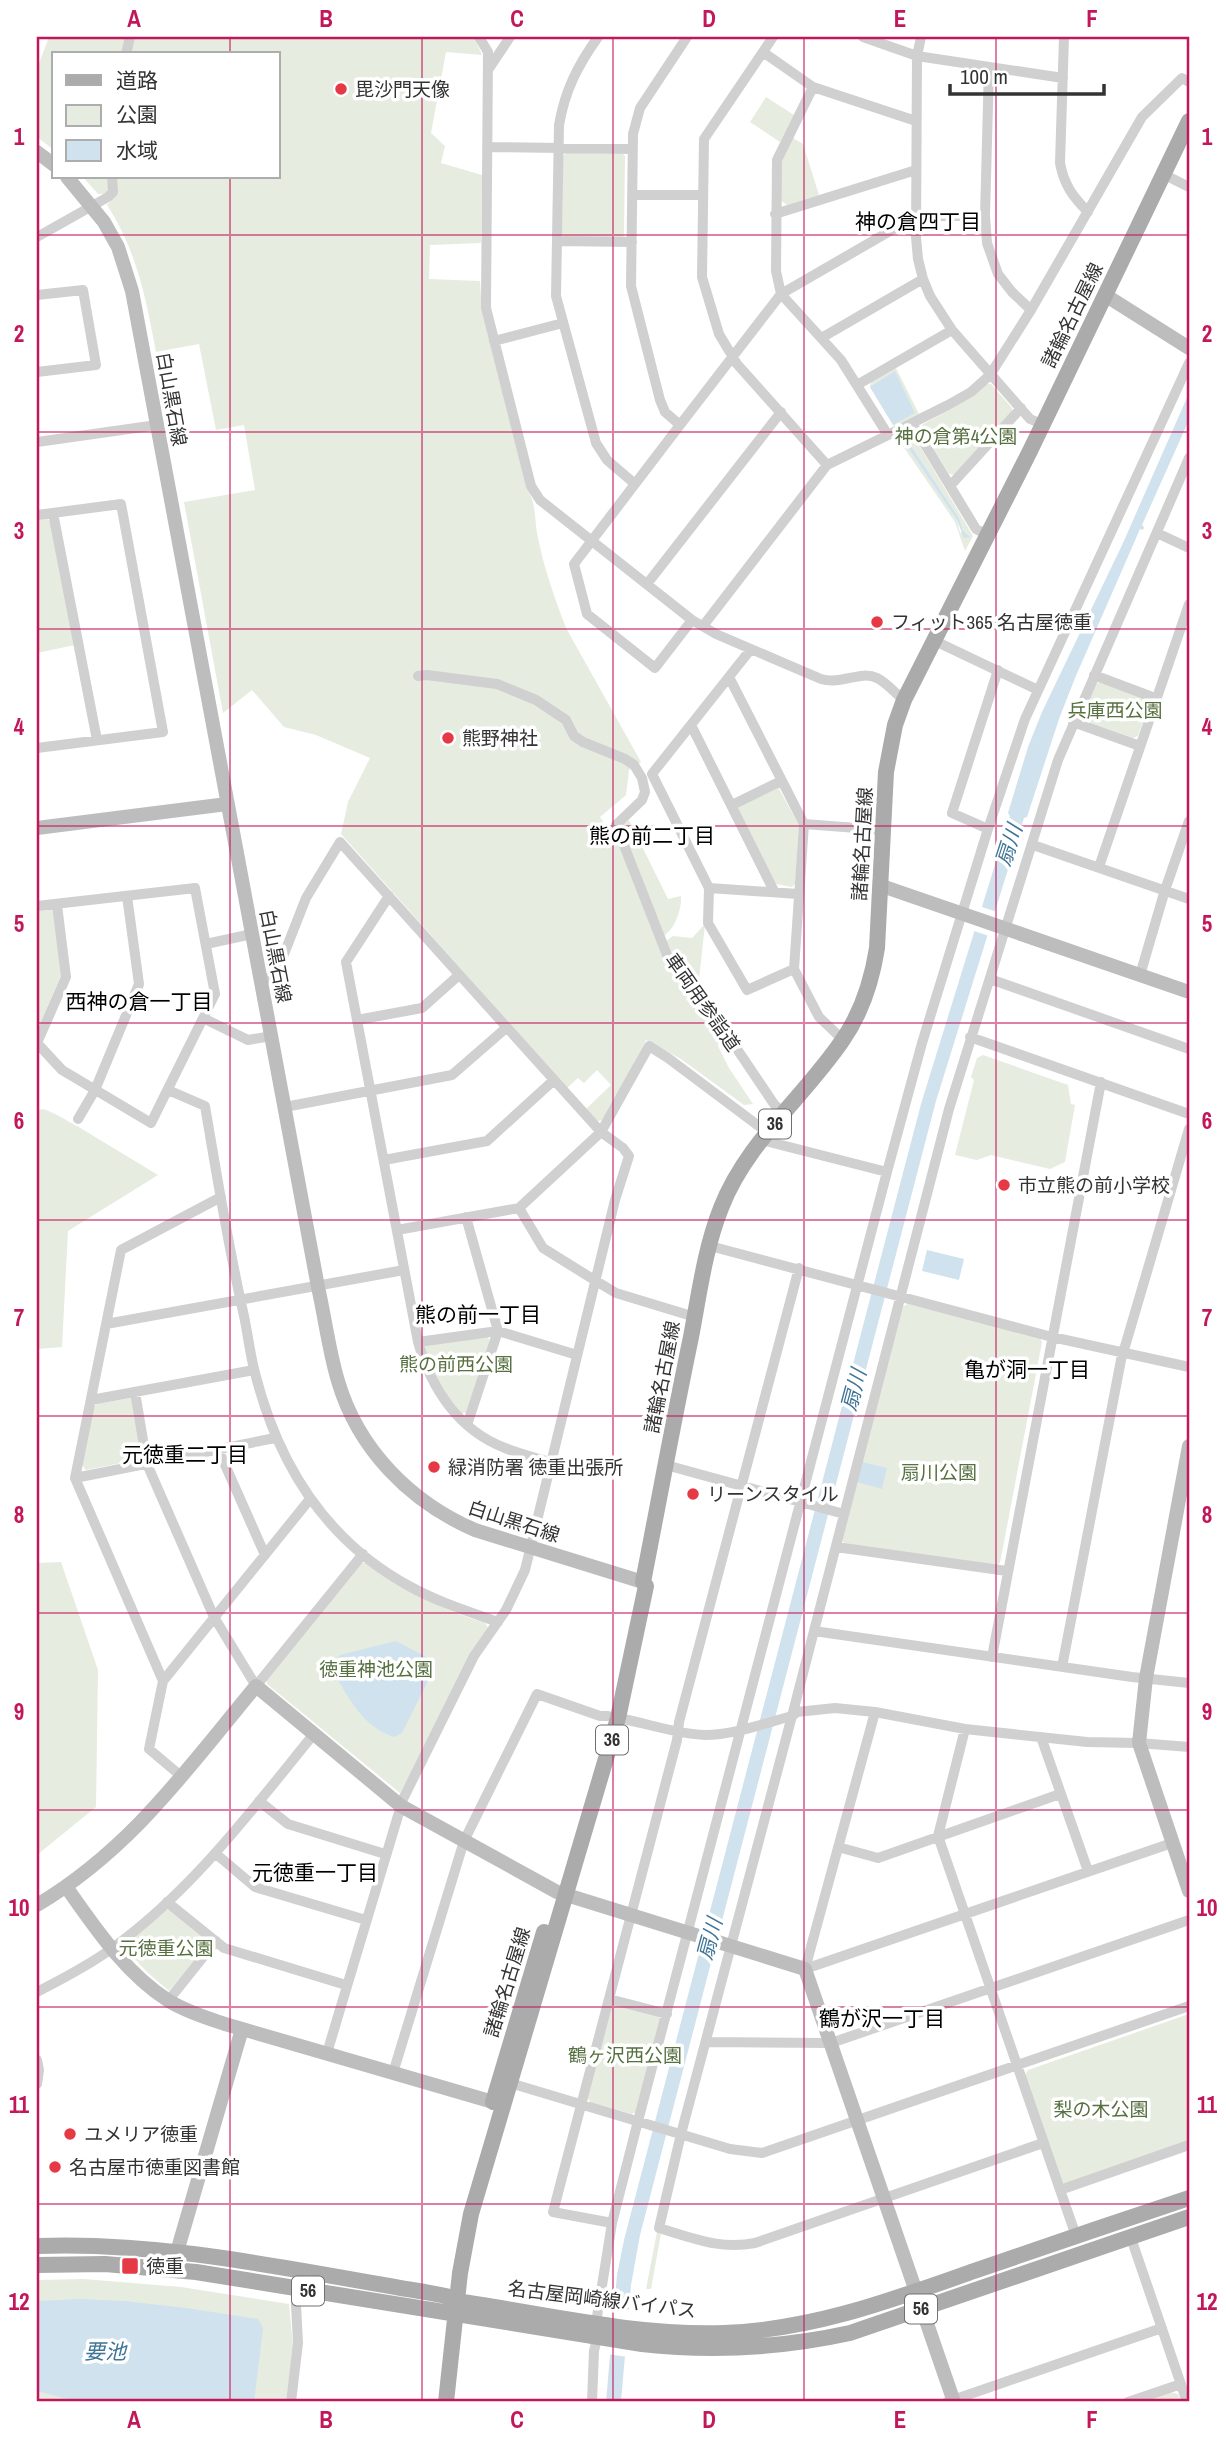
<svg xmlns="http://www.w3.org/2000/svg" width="1226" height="2439" font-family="'Archivo Narrow','Noto Sans JP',sans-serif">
  <rect width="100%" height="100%" fill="#fff"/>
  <path fill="#e6ecdf" d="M49,37h77l-4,17h-68v96l-17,-13v-68z
    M134,37h339l2,2 7,16 -36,-3 -15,81 14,13 -4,17 41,12 -1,68 -51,2 -1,34 51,2 2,31 46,178c9,16 6,31 10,48 6,30 17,61 28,90l75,134 -12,8 -3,25 -26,22 10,16 19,-13 39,79 13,-3c1,13 -6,32 -16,39l1,6 7,-5 19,2 13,-14 -8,73 22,35 -1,14 11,22 24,36 -9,1 -63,-46 -35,-19 -42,80 -7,1 -11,-12 25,-24 -14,-15 -13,13 -6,-5 -11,10 -226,-254 7,-32 22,-44 -54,-23 -32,-8 -32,-37 -29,23 -39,-211 71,-12 -11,-65 -28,5 -17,-86 -43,8c-10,-53 -19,-101 -49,-147l4,-4 5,-24h162v-123h-148z
    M766,97l28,18 -14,27 -30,-20z
    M793,138l10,6 16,51 -32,10 -7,-5 1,-38z
    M567,152l55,1 3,3 -1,80 -4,3 -55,-1 -3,-3 1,-79z
    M83,177h24l2,13 -3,4h-8z
    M896,368l23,46 -25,12 -24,-39 1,-5z
    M986,384h5l21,24v5l-56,62 -7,-1 -28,-46 2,-4 28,-15z
    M907,431l5,2 61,103 -8,15 -10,-29 -59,-86 7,3 54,81 3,13 3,-2 -4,-13 -53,-80z
    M45,517l6,5 24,123 -38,8v-134z
    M1099,682l46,16 4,6 -11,32 -5,2 -50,-18 -2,-4 13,-31z
    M778,787l21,38 -4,59 -3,3 -16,-3 -39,-75 3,-4z
    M49,908l4,3 9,62 -25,57v-120z
    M983,1055l85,30 3,19 4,1 -10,57 -15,7 -59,-14 -14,5 -22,-5 19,-75 -3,-3 6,-19z
    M42,1109c6,0 27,13 35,17l81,49 -90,56 -6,116 -25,2v-238z
    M908,1304l131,33 3,5 -42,221 -3,2 -151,-20 -4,-4 60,-234z
    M487,1336l3,5 -23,71 -6,2 -22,-28 -15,-38 3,-4z
    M131,1398l3,3 7,58 -55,11 -4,-5 11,-58 4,-3z
    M61,1562l37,108 -2,137 -59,48v-292z
    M362,1563h5c39,27 72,46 118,60l4,6 -89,164 -133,-109 -1,-6z
    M166,1909l7,2 34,29 1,6 -39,45 -23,-20 -23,-25z
    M616,2005l43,11 2,4 -25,92 -4,2 -42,-12 -2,-4 24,-91z
    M1189,2014v128l-123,42 -4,-2 -37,-107 3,-5z
    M657,2232l4,1 -10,56h-5z
    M84,2279l97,8 108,17 4,42 -7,56h-249v-122z
    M1169,2392l9,2 4,8h-42z"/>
  <path fill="#cfe2ee" d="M895,371l20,42 -22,12 -23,-38z
    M1189,393v27l-47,105 2,2 -1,3 -3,-1 -65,149 -16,41 -32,98 -3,1 -88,283 -296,1134 -9,50 -10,117h-15l11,-127 7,-35 297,-1136 89,-288 -2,-3 20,-66 14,-35 81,-169z
    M906,432v6l53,80 4,13 7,6 -6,1 -7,-18 -54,-80 -6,-4z
    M927,1250l37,9 -5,21 -37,-9z
    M862,1462l25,6 -5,21 -25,-7z
    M396,1641l32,17 5,13 -31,62 -8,4c-32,-10 -47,-42 -63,-69l9,-13z
    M80,2299l44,2 62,7 72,11 5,9 -9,74h-175l-42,-11v-90z"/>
  <path fill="#fff" d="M979,906l18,6 -8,24 -18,-6z
    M610,2308l22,2 -4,47 -21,-3z"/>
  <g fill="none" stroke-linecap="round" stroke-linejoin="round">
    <path stroke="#d0d0d0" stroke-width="10" d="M479,37l9,15 -2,256 45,178 9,14 152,120 24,14 105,45c21,6 39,-9 56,-1 10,5 18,15 27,22
      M598,37c-20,28 -33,53 -39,88l-3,171 40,147 11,17 28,24
      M687,37l-47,71 -7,26 -2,152 29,114 5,12 15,13 -106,139 13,50 68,54 37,-48
      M863,37l54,19 146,22
      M921,37l-4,19 -1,181 2,22 5,20 7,17 22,34 78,89 12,5
      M1064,37l-4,126c4,22 13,34 28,49
      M763,52l50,35 103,34
      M126,54l4,-17
      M989,67l-4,149 2,27 11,31 14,18 19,18
      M488,70l22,-33
      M813,87l-36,73 -1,111 5,23 60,66 47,75 -61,30
      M487,147l146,2
      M1163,174l26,13
      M633,195h70
      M775,214l141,-44
      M37,237l71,-40 5,-5 -1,-15
      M557,241l75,1
      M37,295l46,-5 13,75 -59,7
      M823,337l100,-58
      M494,341l69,-18
      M857,385l95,-55
      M912,423l64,106 12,6
      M680,425l101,-131 135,-78h69
      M888,435l60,-30 23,-13 19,-17 41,-65 111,-193 40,-39 7,4
      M37,442l120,-17
      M950,486l71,-78
      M53,513l44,227
      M37,515l84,-11 42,228 -126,16
      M1157,533l32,15
      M647,584l134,-172
      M703,626l124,-161 -90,-101 -18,-30 -17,-57 2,-138 69,-102
      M935,641l103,49
      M751,649l-99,125 57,114 -1,35 39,67 47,-21
      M1094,675l61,23
      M418,676l9,-1 70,9 39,16 30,20 8,16 9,6 42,17 9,6 8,13 3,14 -3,8 -26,25 51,130 4,8 41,49 62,92 10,10
      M729,677l75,147 -10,145 25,48 24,23
      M1073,722l67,24
      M691,725l83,166
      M732,805l49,-24
      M804,824l79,6
      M988,829l-36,-16 46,-143
      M1033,845l156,54
      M1099,867l90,-263
      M709,888l89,6
      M389,896l-43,66 72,380c13,46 40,88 87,106 15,6 31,10 47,15
      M37,906l158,-18 20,106 -64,129 -89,-53 -25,-27
      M206,944l46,-10
      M1140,975l25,-85 24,-69
      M262,979l13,-2 31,-79 34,-56 261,290 22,16 6,8 -14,44 -90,370 -19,40 -32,46 -71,143 -76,254
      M990,979l199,70
      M203,1018l45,22 24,-4
      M357,1020l65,-12 37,-33
      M970,1037l219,77
      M37,1043l29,-66 -9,-72
      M168,1090l37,16c12,70 23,140 39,210 4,19 6,38 11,57 23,91 70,167 154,213 29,16 58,25 89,36
      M285,1107l167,-32 54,-47
      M78,1119l17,-29 44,-106 -12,-88
      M762,1140l125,32
      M384,1160l103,-19 67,-61
      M519,1208l24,40 53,33 20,12 79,24
      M466,1217l32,114 79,24
      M397,1230l122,-22 82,-76 48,-86 19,12 100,75
      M710,1246l342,91 137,30
      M106,1324l298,-54
      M418,1342l80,-11 -31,94
      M135,1392l12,72 67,153 42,69 107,-132
      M91,1400l163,-30
      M218,1449l47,106
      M666,1465l178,49
      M75,1478l200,-40
      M836,1547l171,24
      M814,1631l318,46 57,6
      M992,1657l109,-575
      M1062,1667l59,-307 68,-231
      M163,1681l-88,-203 46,-228 100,-53
      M618,1718c29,5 57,16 87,17 29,0 60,-12 87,-19l5,-4 38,-4 40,4 90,17 122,13 52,1 50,4
      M965,1729l-27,107 138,400
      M1041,1737l47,134
      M181,1776l-32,-27 14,-68 147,-182
      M259,1801l29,23 97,30
      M838,1847l40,11 182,-64
      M215,1853l40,34 111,33
      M167,1902l57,46 122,37
      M805,1969l367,-126
      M805,1969l70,-257
      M37,1992c25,-13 51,-26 74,-43 80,-57 141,-139 202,-214
      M609,1999l58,15
      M168,2001l48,-60
      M706,2042l125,1 358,-123
      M37,2060l2,10 -2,14
      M393,2073l71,-232 73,-147 63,22h8
      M510,2083l220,66 32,4 427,-147
      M1043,2143l-288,100c-35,7 -62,-5 -96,-15l22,-94 111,-418 157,-607 109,-349 131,-302
      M1060,2190l129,-45
      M612,2223l-59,-11 124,-472 2,-18 120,-454
      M1131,2238l56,164
      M596,2323l16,-100 26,-102 249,-949 35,-129 66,-214 37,-110 164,-356
      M291,2402l7,-59 -2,-38 2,-16
      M592,2402l2,-51 3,-13
      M947,2402l215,-74
      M1128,2402l53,-18"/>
    <path stroke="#bdbdbd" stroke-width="14" d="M37,152l17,13
      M67,177l37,45 14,25 14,44 186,996c7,31 11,64 20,94 20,68 72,121 137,149l168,52
      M1105,295l84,53
      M37,828l190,-24
      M882,886l307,106
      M1189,1446l-43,232 -7,65 50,148
      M67,1888c29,41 59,86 102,113 18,11 38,17 56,23l268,78
      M37,1905c94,-56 150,-136 219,-219l145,120 156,86 248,77 149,433
      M174,2262l68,-233"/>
    <path stroke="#ababab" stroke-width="16" d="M493,2102l51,-170
      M37,2246c130,-5 260,25 388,46l21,4 10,5c89,13 179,35 268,32 88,-3 168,-33 250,-62 72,-25 143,-49 215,-73
      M37,2265l68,-1 91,8 446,72c70,8 139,4 208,-11l339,-116
      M446,2402l14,-129 11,-59 147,-496 28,-132 -3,-4c16,-82 31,-164 48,-245 8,-42 14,-89 30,-129 25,-65 82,-110 121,-167 19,-27 30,-61 35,-93l9,-176 9,-47 9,-25 126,-249 159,-330"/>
  </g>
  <path fill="none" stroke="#c2185b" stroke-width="2" stroke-opacity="0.55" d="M230,37v17M422,37v2365M613,37v2365M804,37v2365M996,37v2365M230,177v2225M37,235h1152M37,432h1152M37,629h1152M37,826h1152M37,1023h1152M37,1220h1152M37,1416h1152M37,1613h1152M37,1810h1152M37,2007h1152M37,2204h1152"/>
  <g fill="#e63946" stroke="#fff" stroke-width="2.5">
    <circle cx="341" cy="89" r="7"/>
    <circle cx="877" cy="622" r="7"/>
    <circle cx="448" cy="738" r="7"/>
    <circle cx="1004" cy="1185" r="7"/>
    <circle cx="434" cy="1467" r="7"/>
    <circle cx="693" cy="1494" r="7"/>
    <circle cx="70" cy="2134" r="7"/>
    <circle cx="55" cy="2167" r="7"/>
    <rect x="121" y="2257" width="18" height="18" rx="3.5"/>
  </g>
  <g text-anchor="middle" stroke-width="7" stroke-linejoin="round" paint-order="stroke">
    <g fill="#fff" stroke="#707070" stroke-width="2">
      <rect x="759" y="1109.5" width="32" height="29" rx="5"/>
      <rect x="596" y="1725.5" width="32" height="29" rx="5"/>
      <rect x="292" y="2276.5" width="32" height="29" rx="5"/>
      <rect x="905" y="2294.5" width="32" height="29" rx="5"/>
    </g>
    <g font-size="18" font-weight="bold" fill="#333">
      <text x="775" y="1130">36</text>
      <text x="612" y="1746">36</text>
      <text x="308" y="2297">56</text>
      <text x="921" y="2315">56</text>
    </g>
    <g font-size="19" fill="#333" stroke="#fff" text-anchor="start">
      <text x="355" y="96">毘沙門天像</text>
      <text x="891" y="629">フィット365 名古屋徳重</text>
      <text x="462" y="745">熊野神社</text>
      <text x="1018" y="1192">市立熊の前小学校</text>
      <text x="448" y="1474">緑消防署 徳重出張所</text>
      <text x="707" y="1501">リーンスタイル</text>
      <text x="84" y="2141">ユメリア徳重</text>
      <text x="69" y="2174">名古屋市徳重図書館</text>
      <text x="146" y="2273">徳重</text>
    </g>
    <g font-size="19" fill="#333" stroke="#fff">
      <text transform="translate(1072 315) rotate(-64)" y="7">諸輪名古屋線</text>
      <text transform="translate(172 399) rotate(80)" y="7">白山黒石線</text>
      <text transform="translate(862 844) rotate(-87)" y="7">諸輪名古屋線</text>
      <text transform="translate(276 956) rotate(79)" y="7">白山黒石線</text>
      <text transform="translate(703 1002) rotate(55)" y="7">車両用参詣道</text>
      <text transform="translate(662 1377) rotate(-79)" y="7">諸輪名古屋線</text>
      <text transform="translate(514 1521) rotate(18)" y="7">白山黒石線</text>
      <text transform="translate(507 1982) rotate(-73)" y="7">諸輪名古屋線</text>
      <text transform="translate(602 2299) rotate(7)" y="7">名古屋岡崎線バイパス</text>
    </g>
    <g font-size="19" fill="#56703f" stroke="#fff">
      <text x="956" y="443">神の倉第4公園</text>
      <text x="1115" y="717">兵庫西公園</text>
      <text x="456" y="1371">熊の前西公園</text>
      <text x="939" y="1479">扇川公園</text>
      <text x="376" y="1676">徳重神池公園</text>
      <text x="166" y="1955">元徳重公園</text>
      <text x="625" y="2062">鶴ヶ沢西公園</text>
      <text x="1101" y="2116">梨の木公園</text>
    </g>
    <g font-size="21" fill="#000" stroke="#fff">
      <text x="918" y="229">神の倉四丁目</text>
      <text x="652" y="843">熊の前二丁目</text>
      <text x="139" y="1009">西神の倉一丁目</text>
      <text x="478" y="1322">熊の前一丁目</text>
      <text x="1027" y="1377">亀が洞一丁目</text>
      <text x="185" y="1462">元徳重二丁目</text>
      <text x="315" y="1880">元徳重一丁目</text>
      <text x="882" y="2026">鶴が沢一丁目</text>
    </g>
    <g font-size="21" font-style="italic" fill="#3f7597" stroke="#fff">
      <text transform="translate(1009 845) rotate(-72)" y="7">扇川</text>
      <text transform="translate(854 1390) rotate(-75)" y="7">扇川</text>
      <text transform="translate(710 1939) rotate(-75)" y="7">扇川</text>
      <text x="105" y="2359">要池</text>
    </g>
  </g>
  <rect width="1226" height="2439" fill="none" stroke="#ffffff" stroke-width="77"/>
  <rect x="52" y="52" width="228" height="126" fill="#ffffff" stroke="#adadad" stroke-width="2"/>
  <rect x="66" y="75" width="35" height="10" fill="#ababab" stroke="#adadad" stroke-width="2"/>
  <text x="116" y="88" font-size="21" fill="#333333">道路</text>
  <rect x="66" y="105" width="35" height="21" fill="#e6ecdf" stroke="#adadad" stroke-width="2"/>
  <text x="116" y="122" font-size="21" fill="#333333">公園</text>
  <rect x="66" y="140" width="35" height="21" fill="#cfe2ee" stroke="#adadad" stroke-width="2"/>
  <text x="116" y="158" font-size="21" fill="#333333">水域</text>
  <path d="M950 84v10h154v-10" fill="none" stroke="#333333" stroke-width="3.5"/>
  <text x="960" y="84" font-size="21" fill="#333333" stroke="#ffffff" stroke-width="5" paint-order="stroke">100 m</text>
  <rect x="38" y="38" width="1150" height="2362" fill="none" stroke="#c2185b" stroke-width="2.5"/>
  <g font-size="23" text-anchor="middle" font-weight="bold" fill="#c2185b">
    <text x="134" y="27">A</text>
    <text x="326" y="27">B</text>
    <text x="517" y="27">C</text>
    <text x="709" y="27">D</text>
    <text x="900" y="27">E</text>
    <text x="1092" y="27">F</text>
    <text x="19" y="145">1</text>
    <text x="1207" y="145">1</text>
    <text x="19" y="342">2</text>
    <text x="1207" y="342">2</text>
    <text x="19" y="539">3</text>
    <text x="1207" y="539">3</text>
    <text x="19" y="735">4</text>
    <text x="1207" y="735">4</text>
    <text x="19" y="932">5</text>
    <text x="1207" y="932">5</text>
    <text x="19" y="1129">6</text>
    <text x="1207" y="1129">6</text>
    <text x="19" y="1326">7</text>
    <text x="1207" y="1326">7</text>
    <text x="19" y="1523">8</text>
    <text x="1207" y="1523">8</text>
    <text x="19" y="1720">9</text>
    <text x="1207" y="1720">9</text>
    <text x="19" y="1916">10</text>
    <text x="1207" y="1916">10</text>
    <text x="19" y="2113">11</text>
    <text x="1207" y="2113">11</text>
    <text x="19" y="2310">12</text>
    <text x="1207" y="2310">12</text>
    <text x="134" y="2428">A</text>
    <text x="326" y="2428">B</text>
    <text x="517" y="2428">C</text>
    <text x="709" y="2428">D</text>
    <text x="900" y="2428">E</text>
    <text x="1092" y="2428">F</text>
  </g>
</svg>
